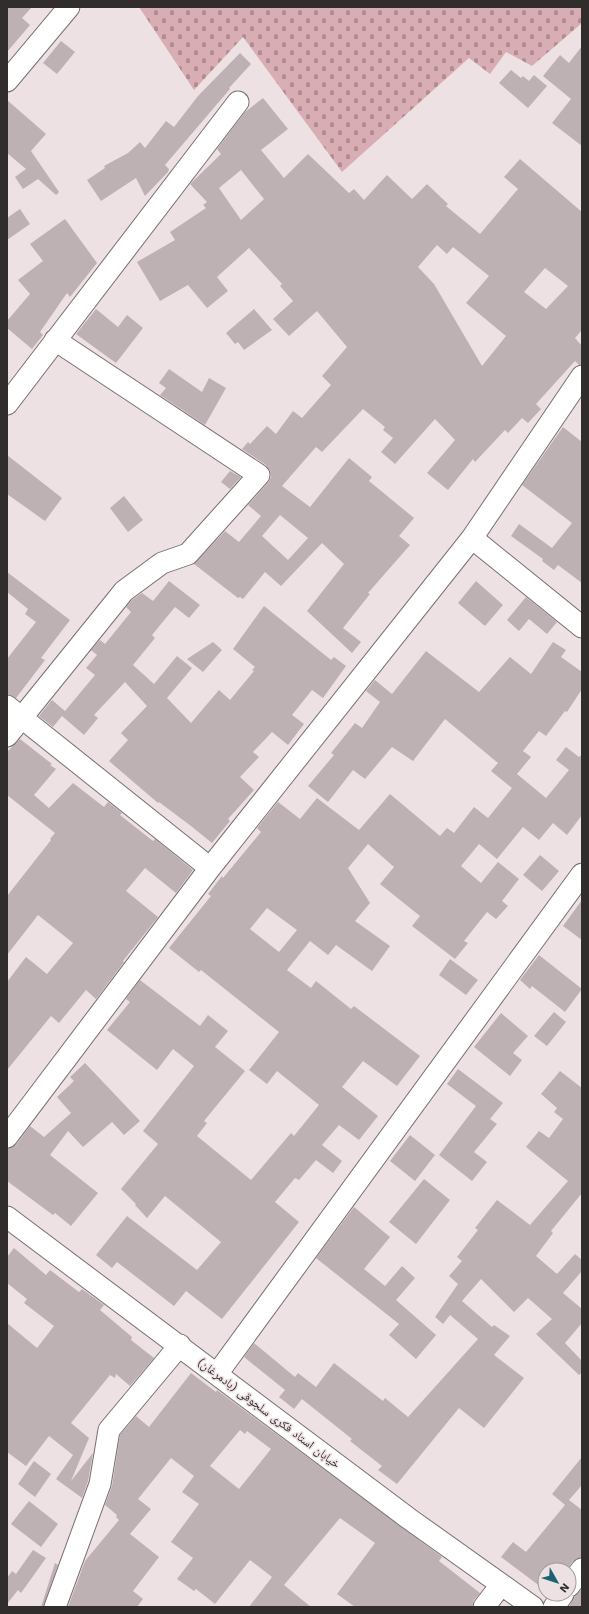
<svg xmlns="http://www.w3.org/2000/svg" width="589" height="1614" font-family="'Work Sans','Noto Naskh Arabic',sans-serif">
  <defs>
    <pattern id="cemetery-stones" width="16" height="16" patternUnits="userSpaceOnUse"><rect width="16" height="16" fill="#d9adb4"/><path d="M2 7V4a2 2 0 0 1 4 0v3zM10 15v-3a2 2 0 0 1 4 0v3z" fill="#b18d93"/></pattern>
  </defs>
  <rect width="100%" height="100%" fill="#eee1e3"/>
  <path fill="url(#cemetery-stones)" d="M139,7h443v16l-50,43 -26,-14 -16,22 -21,-16 -127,114 -99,-135 -49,53z"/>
  <path fill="#beb1b3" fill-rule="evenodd" d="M7,7h25l-10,11 8,7 -23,27z
    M61,41l14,11 -18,22 -14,-11z
    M582,46v100l-30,-23 19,-24 -28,-23 17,-21 9,8z
    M240,53l11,11 -22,24 1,1 -65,76 4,4 -1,3 -23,24 -9,-18 -35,23 -14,-21 18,-12 -1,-2 24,-13 12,-11 5,6 21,-27 8,6 24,-31z
    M511,70l10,8 2,-2 6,5 5,-6 13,11 -19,22 -29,-25z
    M263,98l25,31 -27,21 23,28 24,-24 41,39 5,-4 10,11 23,-25 25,24 15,-15 21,20 -2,2 34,28 38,-45 -14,-12 16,-18 62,53v118l-7,8 7,8v18l-3,1 -4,-4 -39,43 5,5 -13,14 -6,-5 -14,15 -3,-3 -30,32 -2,-3 -25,31 -21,-17 28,-33 -20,-21 -40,45 -14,-12 12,-14 -10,-8 2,-3 -22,-18 -41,43 -6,-5 -34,39 28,21 39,-49 23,19 -3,4 45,37 -15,18 11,9 -42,48 2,1 -27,34 18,14 -9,11 -45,-42 37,-47 -22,-21 -41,43 -16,-14 -22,27 -3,-2 -2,1 -44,-34 31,-33 14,11 22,-26 -13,-11 20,-22 3,-6 -1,-6 -4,-6 -24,-16 6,-7 2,2 17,-18 9,8 17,-23 9,7 29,-33 -9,-9 25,-29 -30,-36 -28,25 -16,-17 20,-18 -13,-15 2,-2 -33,-36 -32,29 11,14 -21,17 -19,-23 -28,16 -23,-39 38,-22 -5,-8 36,-24 -3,-3 4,-3 -17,-18 31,-30 -4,-5 28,-37zM241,170l23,29 -23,21 -22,-32zM437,245l10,9 6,-7 36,29 -23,27 40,33 -24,30 -48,-82 -16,-17zM545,268l23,18 -22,23 -22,-17zM280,515l28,23 -20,22 -26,-24z
    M7,100l39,34 -15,17 28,41 -3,3 -18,-16 -15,10 -8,-12 11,-8 -19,-16z
    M20,209l10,15 -23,16v-22z
    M65,219l32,44 -27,34 -3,-4 -27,39 3,3 -11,14 -25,-21v-7l23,-27 -12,-14 25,-19 -13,-17z
    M96,309l22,18 9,-12 16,13 -27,35 -40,-29z
    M254,309l18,21 -28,20 -6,-8 -3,2 -9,-11z
    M169,369l33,23 7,-14 17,10 -21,37 -45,-30 6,-7 -7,-5z
    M563,427l19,15v141l-24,-18 -4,5 -12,-9 1,-2 -32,-23 8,-12 33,24 20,-25 -50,-38z
    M7,455l55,43 -17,23 -38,-27z
    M230,471l11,6 -11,12 -9,-7z
    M124,496l19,24 -15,12 -18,-24z
    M7,572l63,48 -29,38 4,2 -29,38 -9,-4v-35l29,-37 -11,-8 3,-5 -21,-17z
    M169,581l31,24 -11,13 -14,-11 -23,28 3,3 -22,27 21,19 23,-28 15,12 -25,30 24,25 28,-33 11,10 24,-29 -2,-1 3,-3 -22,-18 31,-43 67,54 3,-3 12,9 -23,32 -11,-8 -20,25 12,9 -16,21 -16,-13 -19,20 6,5 -19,20 14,13 -26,29 2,2 -18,22 -21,-17 -32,-24 -1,1 -49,-42 19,-21 -7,-7 26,-27 -22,-24 -31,33 4,3 -14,17 -22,-19 -9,11 -14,-11 13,-16 13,11 30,-36 -9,-7 11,-13 -6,-5 9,-10 5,4 26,-32 -5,-5 6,-7 10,-7 11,8z
    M476,581l27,24 -18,21 -27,-23z
    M526,597l31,25 -10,12 -18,-15 -10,12 -12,-11z
    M213,642l9,8 -19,22 -16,-13z
    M553,642l13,8 -5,7 21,15v17l-15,23 -2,-1 -19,25 -7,-5 -16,20 8,6 -14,17 29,24 23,-28 -13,-10 10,-13 13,10 3,-3v61l-15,20 -14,-12 -14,17 -16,-13 -26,32 -18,-15 -18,22 20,17 17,-21 21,17 -17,22 6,5 -12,13 -9,-7 -23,29 4,2 -13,16 -43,-33 8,-10 -40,-32 14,-17 -26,-23 -20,24 22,35 -15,18 35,25 -18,25 -36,-26 -8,10 -18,-14 -23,29 24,18 5,-7 35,28 3,-3 66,50 -23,30 -34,-25 -21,26 36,29 -19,24 -20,-15 -17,20 20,16 -9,12 -17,-13 -17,20 -4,-2 -20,24 24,20 -77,97 -36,-28 -12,15 -57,-44 -5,6 -16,-13 31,-39 70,54 24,-28 -56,-46 -18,22 -12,-13 1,-1 -15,-15 37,-45 -15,-13 51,-65 -21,-17 -16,21 -50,-40 23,-28 -4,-3 14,-19 60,46 8,-11 20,16 -13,16 30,24 -41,50 3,2 -10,13 54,44 40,-47 3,3 25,-31 -42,-34 -10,13 -18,-14 30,-38 -78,-62 -2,2 -30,-24 42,-52 -3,-2 14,-18 1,2 38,-46 -4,-4 21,-26 22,17 17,-21 42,32 31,-36 50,42 7,-8 7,5 20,-26 14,11 24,-30 -21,-17 7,-8 -53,-44 -32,42 -21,-14 -27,32 -12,-9 -25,32 -20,-16 26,-31 -3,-2 24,-30 7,5 18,-26 -14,-11 9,-11 17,14 34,-43 53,41 31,-35 21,17zM267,908l30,22 -18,22 -29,-23z
    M20,739l32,25 -2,1 6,4 -22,26 15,13 24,-25 31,24 4,-5 14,11 -2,2 33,26 2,-2 38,31 -17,23 -31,-25 -19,23 32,26 -35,44 1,1 -28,37 -10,-9 -27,33 -8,-7 -44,54v-88l19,-25 21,17 26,-31 -35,-28 -31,40v-59l44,-56 -1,-1 5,-6 -48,-38v-43z
    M540,855l19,16 -17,20 -19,-16z
    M582,900v40l-19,-14z
    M539,955l43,34 -17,23 -33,-26 -2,3 -10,-9z
    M450,959l28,21 -12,15 -27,-20z
    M554,1012l12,10 -19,24 -13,-10z
    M501,1013l27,23 -15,17 9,7 -12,16 -36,-29z
    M85,1063l55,58 -16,14 -12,-13 -29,25 -15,-16 -18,24 48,38 -27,33 -16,-13 -2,2 -46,-34v-32l9,-4 14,-19 14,11 27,-24 -14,-16 17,-16 -4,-4z
    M458,1069l45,34 -13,16 7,5 -23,28 13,10 -15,19 -33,-26 37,-49 -29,-22z
    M560,1071l22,17v105l-31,38 2,2 -17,23 21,18 18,-20 7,6v11l-19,22 19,16v14l-17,20 17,18v11l-3,3 -43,-41 16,-15 -24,-21 -14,14 -33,-33 -19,22 30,26 2,-2 16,11 -16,19 30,23 -40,50 -25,-20 -62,76 -19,-14 4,-4 -32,-25 2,-2 -50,-40 -8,10 -15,-12 6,-7 -41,-33 10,-14 41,34 3,-4 18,14 18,-24 49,38 2,-3 23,19 70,-78 -28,-24 -7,9 -8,-7 23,-33 -9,-8 13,-15 -5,-4 21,-27 -3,-2 22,-28 33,25 38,-44 -42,-34 13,-16 10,7 14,-19 -9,-7 3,-4 -16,-14z
    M410,1135l25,20 -20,26 -25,-20z
    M424,1179l26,21 -34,44 -27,-22z
    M354,1207l36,30 -26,32 21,17 17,-20 13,12 -19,22 40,35 -20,24 -27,-24 10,-11 -83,-66z
    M14,1248l32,27 4,-5 29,22 3,-3 22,16 -4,5 32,27 -1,3 23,18 -24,28 -14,-12 -1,4 -5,-3 -39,48 18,15 -18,43 22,-28 -5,28 -6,17 -26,-19 17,-24 -24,-19 -23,30 -19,-14v-129l30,25 17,-22 -30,-23 3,-4 -20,-16v-26z
    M191,1373l25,19 1,-2 225,167 -3,4 41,32 -6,7 -2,7h-117l-18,-13 38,-51 -35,-25 -56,67 27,22h-62l23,-30 -22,-17 -35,44 -19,-15 -2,2 -17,-12 16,-21 -22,-16 28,-38 -17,-12 12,-16 -23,-18 -33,41 13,10 -21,25 29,23 -26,34 10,8 -6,8h-69l17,-46 34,-41 -3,-3 1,-2 -12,-10 7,-19 8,-51 16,-19 13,11zM240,1430l5,4 2,-3 24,18 -32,40 -29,-23z
    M582,1457v28l-13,15 13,10v47l-9,4 -7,9h-21v20l-44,-33 12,-15 13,10 39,-47 -13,-11z
    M34,1461l17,13 -16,23 -17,-13z
    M29,1501l29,23 -17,23 -30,-23z
    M33,1550l13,8 -25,35 -3,-3 -11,14v-26l5,-7 4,3z
    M55,1563l3,2 -15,42h-2z
    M582,1589v18h-13l5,-11z"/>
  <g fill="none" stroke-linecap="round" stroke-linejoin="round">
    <defs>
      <path id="minor" d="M7,81l62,-74
        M7,404l231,-302
        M472,538l110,89
        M7,706l203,162
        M7,736l117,-145 38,-28 26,-9 71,-79 -204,-135
        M7,1137l203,-269 262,-330 110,-162
        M7,1217l401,301 125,89
        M217,1374l365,-500
        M569,1586l13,-17
        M55,1607l45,-123 9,-54 71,-85
        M484,1607l17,-22
        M554,1607l9,-13"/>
    </defs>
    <use href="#minor" stroke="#7a6f71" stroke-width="23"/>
    <use href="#minor" stroke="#fff" stroke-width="21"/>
  </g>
  <g text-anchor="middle" stroke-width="3" stroke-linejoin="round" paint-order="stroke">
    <g font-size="12" fill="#312d2d" stroke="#eee1e3">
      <text transform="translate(269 1413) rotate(37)" y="4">خیابان استاد فکری سلجوقی (بادمرغان)</text>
    </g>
  </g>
  <rect width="589" height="1614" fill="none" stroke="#312d2d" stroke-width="16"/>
  <g transform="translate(557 1582) rotate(129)"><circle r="19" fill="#eee1e3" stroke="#a2999a"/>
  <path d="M0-3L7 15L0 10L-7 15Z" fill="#1d6273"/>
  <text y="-6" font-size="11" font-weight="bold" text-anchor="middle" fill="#312d2d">N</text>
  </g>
</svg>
